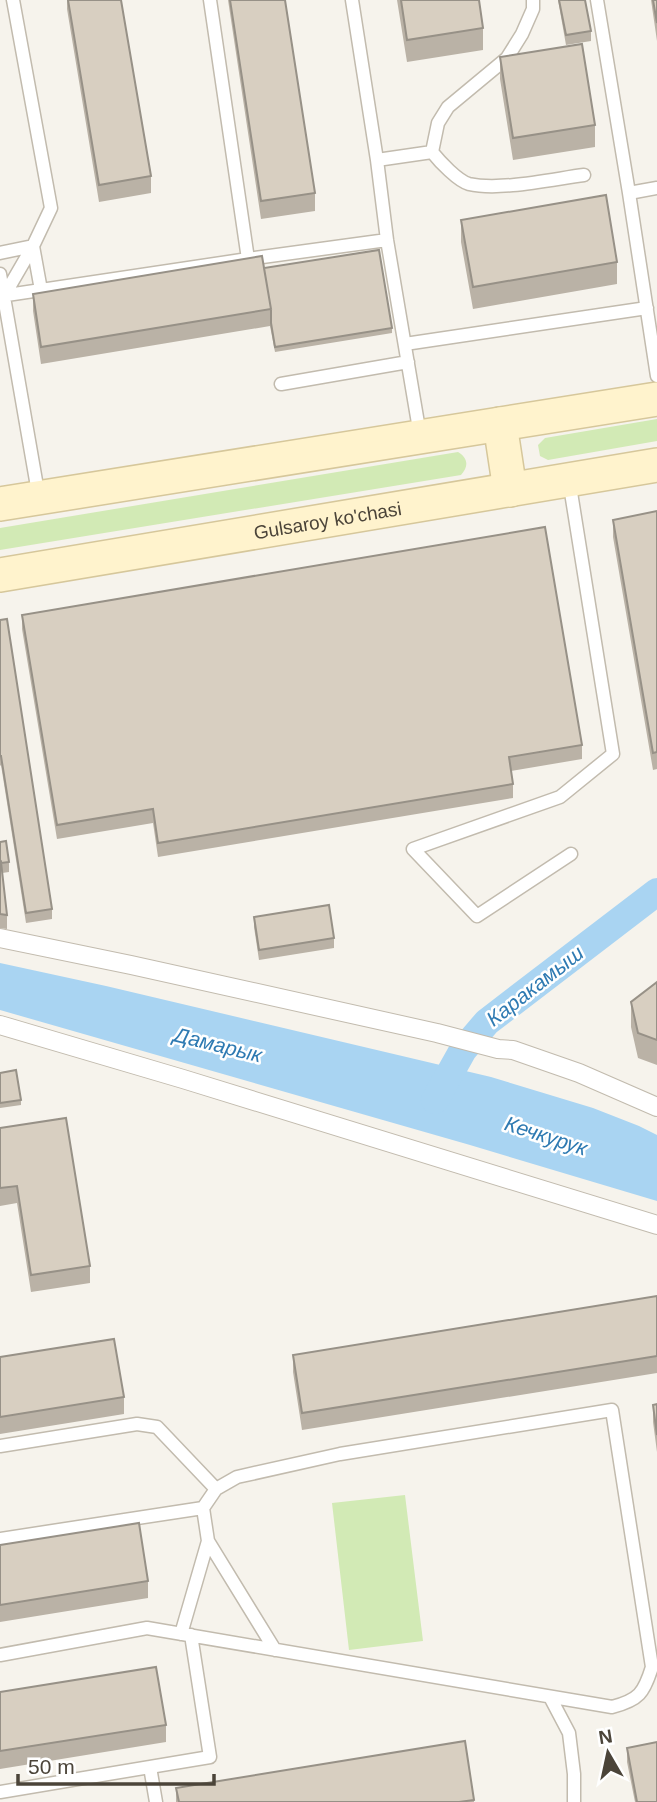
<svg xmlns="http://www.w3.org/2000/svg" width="657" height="1802" font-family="Arial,sans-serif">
  <rect width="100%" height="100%" fill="#f6f3ec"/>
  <path fill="#d2eab5" d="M657,419v22l-109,19 -8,-4 -2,-11 7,-7z
    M458,452c10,6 11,14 3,23l-461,75v-22z
    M405,1495l18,146 -74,9 -17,-147z"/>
  <path fill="#a9d4f2" d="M0,963l106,23 385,91 102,31 46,18 18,9v66l-187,-56 -470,-135z"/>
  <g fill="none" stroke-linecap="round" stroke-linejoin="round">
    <path stroke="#a9d4f2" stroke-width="28" d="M435,1100l28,-50 24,-28 170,-130"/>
    <defs>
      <path id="service" d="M210,0l38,259
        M352,0l25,160 10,80 33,195
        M597,0l32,193 28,183
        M432,152c8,10 26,29 37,32 31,7 84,-5 115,-9
        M377,160l55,-8 6,-29 10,-16 59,-49 15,-24 11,-25v-9
        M629,193l28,-5
        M0,253l33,-7 8,44
        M0,274l39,224
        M0,296l248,-37 139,-19
        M4,296l29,-50 18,-38 -38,-208
        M405,344l242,-36
        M281,384l127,-22
        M569,480l44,274 -53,43 -147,52 64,67 94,-62
        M0,1446l137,-22 20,3 59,62
        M0,1539l203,-31
        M208,1541l67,109
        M0,1655l147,-27 465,79c27,-7 32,-14 40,-40l-40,-257 -272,44 -103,23 -21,12 -13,19 5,33 -27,93
        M550,1697l19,36 5,41v28
        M150,1767l6,35
        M0,1792l210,-35 -19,-122"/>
      <path id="pedestrian" d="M0,938l131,27 306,68 61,16 15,1 66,23 78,34
        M0,1025l183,54 474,146"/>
      <g id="secondary">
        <path d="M500,424l10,66"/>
        <path d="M0,504l657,-105"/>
        <path id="s1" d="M0,575l657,-110"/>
      </g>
    </defs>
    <use href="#service" stroke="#c2bbae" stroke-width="15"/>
    <use href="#pedestrian" stroke="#c2bbae" stroke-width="20"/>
    <use href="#secondary" stroke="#d6c79b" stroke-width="36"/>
    <use href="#service" stroke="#fff" stroke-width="12"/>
    <use href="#pedestrian" stroke="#fff" stroke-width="18"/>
    <use href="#secondary" stroke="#fff3cd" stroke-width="33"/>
  </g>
  <path fill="#bab2a6" d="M67,0h54l30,176v17l-52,9 -32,-193z
    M228,0h57l30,193v18l-54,8z
    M397,0h82l4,28v22l-76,12z
    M558,0h27l6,31v10l-25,4z
    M651,0h6v41z
    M500,57l95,68v22l-82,13 -13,-81z
    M461,220l156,42v22l-144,25 -12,-67z
    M264,268l128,60v5l-117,19 -5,-26 -229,38 -8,-53v-17z
    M657,511v258l-4,1 -40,-233v-17z
    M22,615l560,130v14l-71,12 2,13v14l-355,59 -5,-34 -96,16 -35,-210z
    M0,620l52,289v10l-26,4 -25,-158 -1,1z
    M0,842l9,20v10l-7,1 5,42v14l-7,-1z
    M254,917l80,21v10l-75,12 -5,-33z
    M657,982v83l-19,-7 -7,-31v-25z
    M0,1073l21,27v5l-21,3z
    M0,1128l90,138v17l-59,9 -14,-89 -17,3z
    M657,1296v77l-355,57 -9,-58v-17z
    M0,1357l124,40v17l-124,20z
    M657,1404v48l-4,-30v-17z
    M0,1545l148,36v17l-148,24z
    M0,1692l166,33v17l-166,27z
    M627,1748l30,54h-22l-8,-40z
    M176,1788l298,12v2h-298z"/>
  <path fill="#d8cfc1" stroke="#979187" stroke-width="2" d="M68,0h53l30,176 -52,9z
    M230,0h55l30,193 -54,8z
    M401,0h78l4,28 -76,12z
    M559,0h26l6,31 -25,4z
    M653,0h4v23z
    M582,44l13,81 -82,13 -13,-81z
    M606,195l11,67 -144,25 -12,-67z
    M379,250l13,78 -117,19 -4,-24v-14l-7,-41z
    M262,256l9,53 -230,38 -8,-53z
    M657,511v241l-4,1 -40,-233z
    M545,527l37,218 -73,12 4,27 -355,59 -5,-34 -96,16 -35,-210z
    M7,619l45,290 -26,4 -25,-157h-1v-136z
    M6,841l3,21 -8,1h-1v-21z
    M1,862l6,53 -7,-1v-51z
    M329,905l5,33 -75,12 -5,-33z
    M657,982v58l-19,-7 -7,-31z
    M16,1070l5,30 -21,3v-30z
    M66,1118l24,148 -59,9 -14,-89 -17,2v-60z
    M657,1296v60l-355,57 -9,-58z
    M114,1339l10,58 -124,20v-60z
    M657,1404v31l-4,-30z
    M139,1523l9,58 -148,24v-60z
    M156,1667l10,58 -166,26v-59z
    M465,1741l9,59 -15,2h-280l-3,-14z
    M657,1742v60h-20l-10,-54z"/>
  <g text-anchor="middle" stroke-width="5" stroke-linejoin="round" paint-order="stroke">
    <g font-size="19" fill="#4b4439" stroke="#fff">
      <text dy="7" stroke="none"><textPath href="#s1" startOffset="332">Gulsaroy ko'chasi</textPath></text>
    </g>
    <g font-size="21" font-style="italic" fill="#2e7ab2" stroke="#fff">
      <text transform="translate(535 986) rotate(-38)" y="7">Каракамыш</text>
      <text transform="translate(218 1045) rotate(14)" y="7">Дамарык</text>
      <text transform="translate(546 1136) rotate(18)" y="7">Кечкурук</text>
    </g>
  </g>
  <g transform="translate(608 1753) rotate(351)" stroke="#ffffff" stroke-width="5" paint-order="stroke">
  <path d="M0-5L12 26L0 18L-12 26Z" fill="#4b4439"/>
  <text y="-10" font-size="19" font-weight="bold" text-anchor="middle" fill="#4b4439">N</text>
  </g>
  <path d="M18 1774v10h196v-10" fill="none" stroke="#4b4439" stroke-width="3.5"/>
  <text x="28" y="1774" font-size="21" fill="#4b4439" stroke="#ffffff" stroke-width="5" paint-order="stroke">50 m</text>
</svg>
